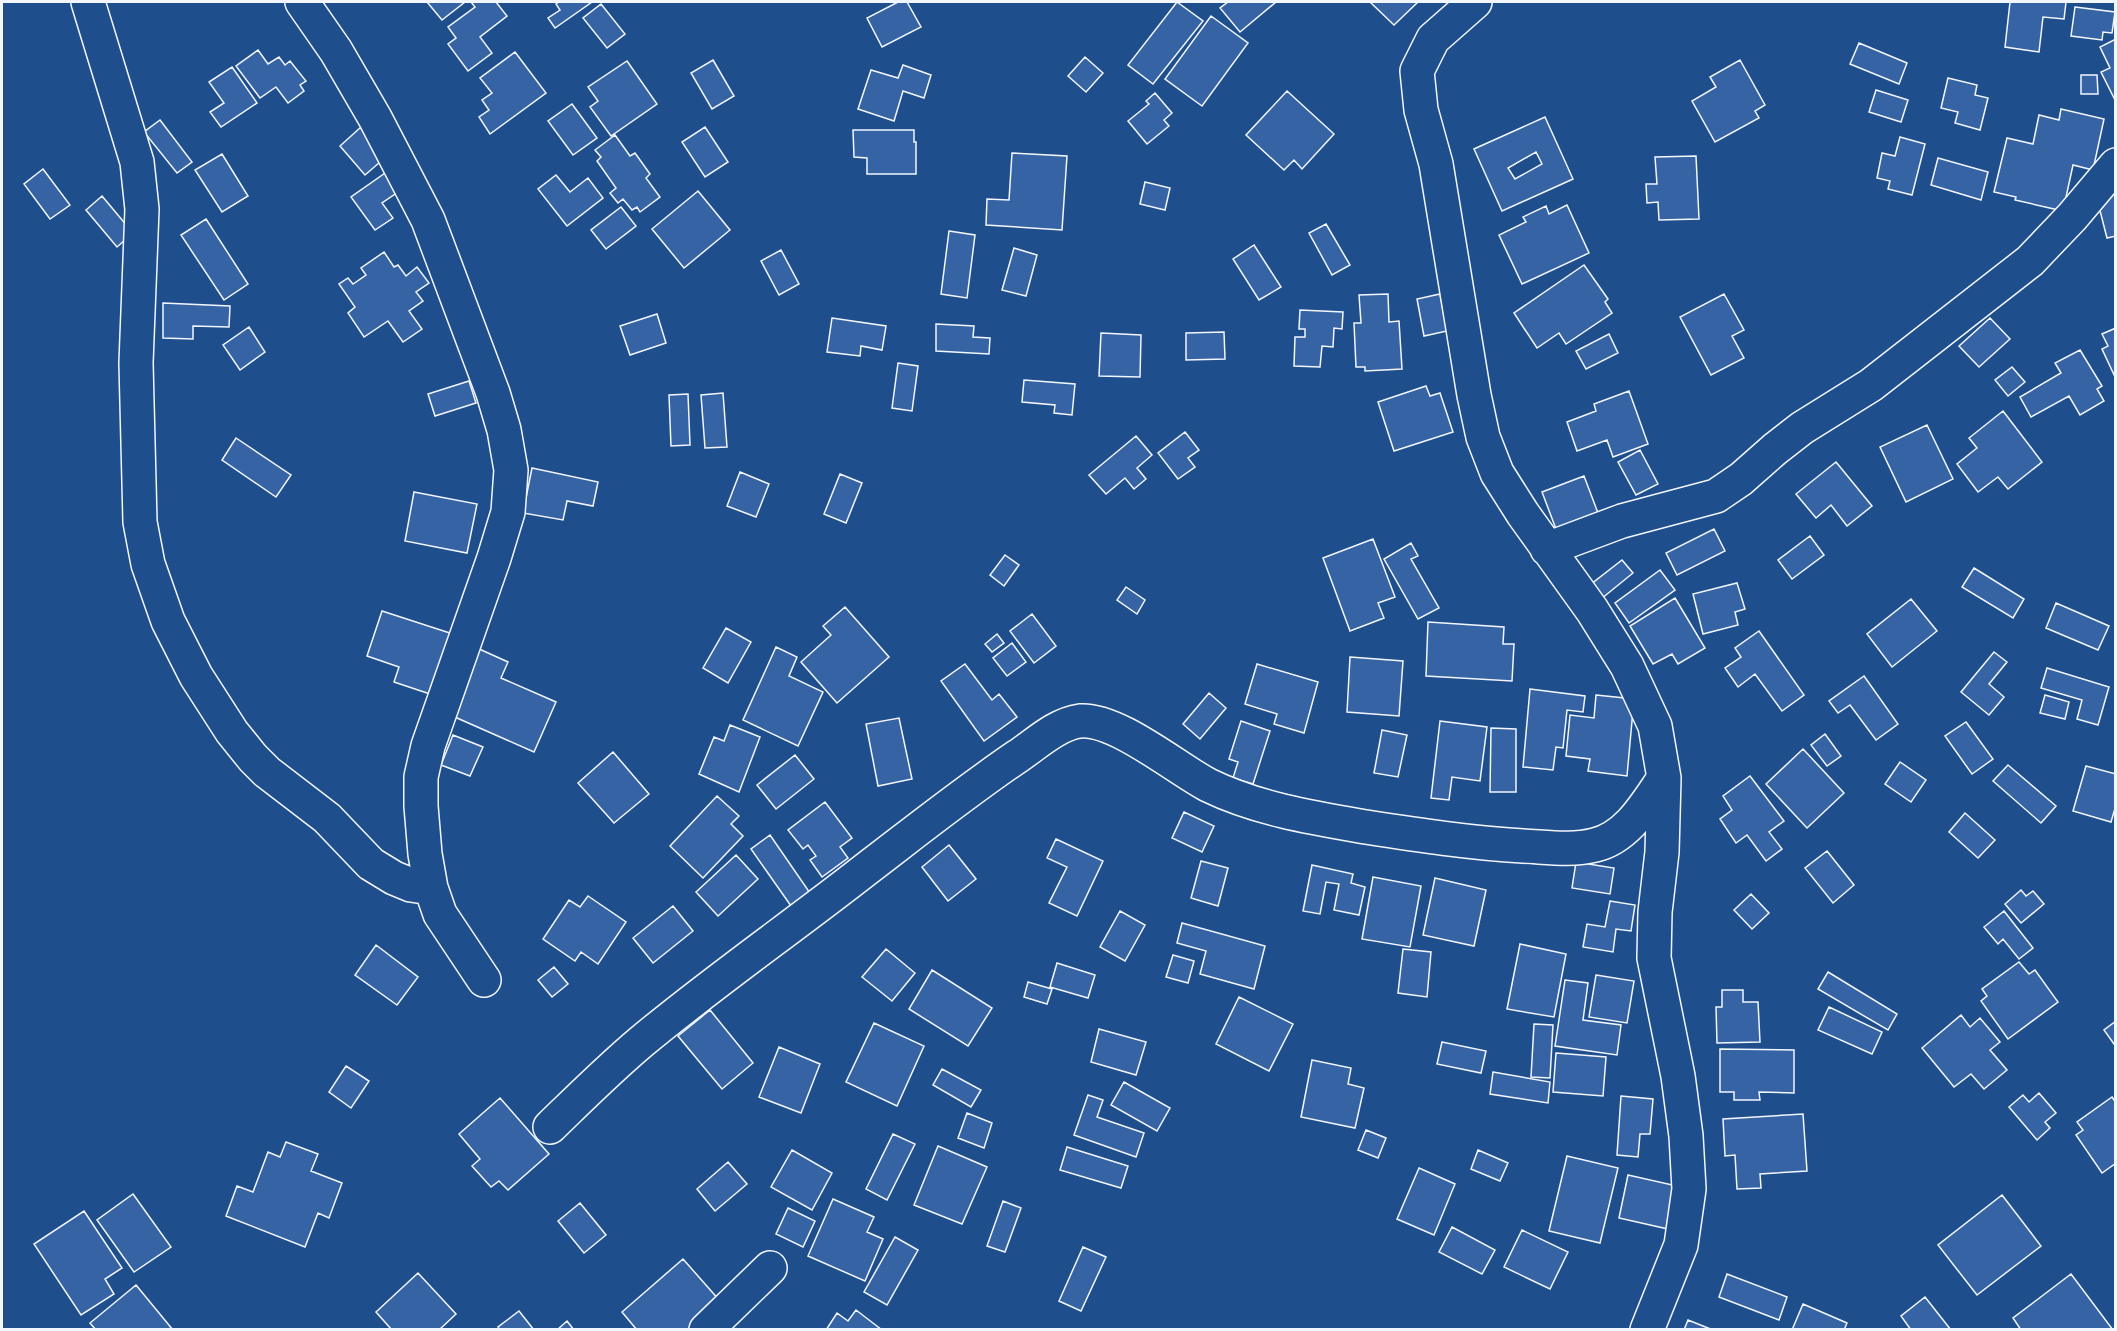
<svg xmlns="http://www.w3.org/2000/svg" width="2117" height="1331" font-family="'Sofia Sans Condensed',sans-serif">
  <rect width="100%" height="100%" fill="#1f4e8c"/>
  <path fill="#3563a3" stroke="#f2f6ff" stroke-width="1.5" fill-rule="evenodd" d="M427,2h38l-23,18z
    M471,2h25l11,14 -27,21 12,16 -24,18 -20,-27 8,-6 -8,-11 27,-20z
    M559,2h33l-37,26 -7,-10 12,-8 -4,-6z
    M898,2h9l14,25 -39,20 -15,-29z
    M1177,2l26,19 -50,63 -25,-19z
    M1228,2h48l-36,30 -20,-24z
    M1370,2h48l-24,23z
    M2010,2h56l-2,17 -21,-2 -4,35 -34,-5z
    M601,4l24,30 -18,14 -24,-30z
    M2075,7l40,5 -3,21 -9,-1 -1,8 -31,-4z
    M1211,16l37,27 -46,63 -37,-27z
    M2116,39v63l-15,-30 9,-4 -10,-21z
    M1859,43l48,20 -8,21 -49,-20z
    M258,50l10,14 11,-7 6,8 5,-4 16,20 -6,4 4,6 -16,12 -12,-16 -16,11 -24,-32z
    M515,52l31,41 -56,41 -11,-17 10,-7 -7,-10 10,-7 -12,-15z
    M1085,57l18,16 -17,19 -18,-16z
    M713,60l21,36 -22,13 -21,-36z
    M1740,60l25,45 -10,6 4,7 -44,24 -23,-41 24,-14 -6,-10z
    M627,61l30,43 -46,32 -21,-29 8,-6 -10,-14z
    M903,65l28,10 -7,23 -21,-7 -9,30 -36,-12 13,-39 27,8z
    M232,67l25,36 -36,24 -11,-15 14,-9 -15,-21z
    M2081,75h16l1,19h-17z
    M1948,78l29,7 -2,10 13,3 -8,32 -25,-7 3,-11 -17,-4z
    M1876,90l32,10 -7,22 -32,-10z
    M1287,91l47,43 -32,35 -8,-9 -10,10 -38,-35z
    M1155,93l17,20 -8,7 5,6 -22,18 -19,-23 21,-17 -3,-3z
    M572,104l25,34 -24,17 -25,-34z
    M2061,109l43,10 -11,51 -20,-5 -10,46 -48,-11 1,-3 -22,-5 13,-54 26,6 6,-29 20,5z
    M1545,117l28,62 -71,32 -28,-62zM1536,152l6,12 -27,15 -7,-11z
    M160,120l32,42 -15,11 -33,-41z
    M361,127l26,29 -22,19 -25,-29z
    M705,127l23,35 -23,15 -23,-35z
    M853,130h61v12h2v32h-49v-16l-13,-1z
    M615,135l15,21 5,-3 15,21 -4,4 14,19 -20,15 -3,-5 -5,3 -9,-11 -5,4 -8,-10 6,-5 -19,-27 4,-4 -6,-7z
    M1900,137l25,7 -13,51 -24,-6 2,-8 -13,-3 5,-25 13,3z
    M1012,153l55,3 -5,74 -76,-5 1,-26 22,1z
    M222,154l26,42 -26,16 -27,-42z
    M1696,156l3,63 -40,1 -1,-18 -11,1 -1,-19h11l-2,-27z
    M1938,158l50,14 -7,28 -50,-15z
    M43,169l27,36 -20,14 -26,-35z
    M388,171l13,19 -19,13 11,15 -18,12 -24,-33z
    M556,175l14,17 18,-14 15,20 -36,28 -29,-37z
    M1145,182l25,6 -5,22 -25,-6z
    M2116,190v46l-9,2 -11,-43z
    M698,191l32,39 -46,38 -32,-39z
    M102,196l31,37 -16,14 -31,-37z
    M1567,205l22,48 -67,31 -23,-49 27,-13 -3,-5 23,-11 3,8z
    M621,207l15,19 -30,23 -15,-19z
    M206,219l42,65 -24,16 -43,-65z
    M1326,224l24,41 -18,10 -23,-42z
    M949,231l26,4 -8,63 -26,-4z
    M1254,245l27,42 -22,13 -26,-41z
    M1014,248l23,7 -11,41 -24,-6z
    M781,250l18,34 -20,11 -18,-34z
    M384,252l10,15 4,-2 8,11 11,-9 12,16 -13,9 7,9 -14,10 13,18 -19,13 -15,-21 -24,16 -16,-24 7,-6 -16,-23 9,-6 5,6 13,-9 -5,-7z
    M1584,265l24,34 -3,3 7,11 -46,31 -7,-11 -22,15 -23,-35z
    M1388,294l1,28 10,-1 3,48 -37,2v-4h-9l-2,-44h7l-2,-28z
    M1440,294l7,37 -23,5 -7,-37z
    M1724,294l20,36 -12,6 12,22 -33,17 -31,-58z
    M163,303l67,3 -1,21 -36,-1v13l-30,-1z
    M1300,310l43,2 -1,17 -8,-1 -1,19 -11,-1 -2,21 -26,-1 1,-29h10v-8h-6z
    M657,314l9,29 -36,12 -10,-29z
    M832,318l54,8 -4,24 -21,-4 -1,10 -33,-4z
    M1990,318l20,21 -31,28 -20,-21z
    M936,324l38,2 -1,11 17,1 -1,16 -53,-3z
    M249,327l16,25 -25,18 -17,-25z
    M2116,328v51l-14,-30 6,-3 -6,-12z
    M1224,332l1,27 -39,1v-27z
    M1101,333l40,2 -1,42 -41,-1z
    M1609,334l9,19 -32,16 -10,-18z
    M2080,350l22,36 -5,3 7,12 -24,14 -11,-19 -38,21 -11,-20 41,-24 -6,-10z
    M898,363l20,3 -6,45 -20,-3z
    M2012,367l13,15 -17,14 -13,-16z
    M1024,380l51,4 -3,31 -18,-2 1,-8 -33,-3z
    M469,381l7,22 -41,13 -7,-22z
    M1426,386l4,10 10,-3 13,39 -59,19 -16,-49z
    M1629,391l19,53 -35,13 -6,-17 -30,11 -10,-29 29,-11 -2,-7z
    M723,393l4,54 -22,1 -4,-53z
    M688,394l2,51 -19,1 -2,-51z
    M2003,411l39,51 -34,27 -10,-12 -20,15 -21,-28 20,-16 -8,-10z
    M1927,425l26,54 -47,23 -26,-55z
    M1185,432l14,18 -11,8 7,9 -17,12 -20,-26z
    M1136,436l16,19 -15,13 9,11 -12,10 -9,-11 -19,16 -17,-19z
    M236,438l55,37 -15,22 -54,-37z
    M1640,450l18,34 -22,11 -18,-33z
    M1836,462l36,44 -25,20 -16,-21 -15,13 -20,-24z
    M532,468l66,14 -5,24 -26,-5 -4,19 -40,-7z
    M740,472l29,12 -13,33 -29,-11z
    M840,474l22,9 -16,40 -22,-9z
    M1584,476l14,37 -42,16 -14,-37z
    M414,492l63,12 -10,49 -62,-12z
    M1714,529l11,22 -48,24 -11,-22z
    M1810,536l14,19 -32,24 -14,-19z
    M1373,539l22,58 -17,6 6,15 -34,13 -27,-73z
    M1411,543l7,13 -7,3 28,49 -21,11 -34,-60z
    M1005,555l14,10 -15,21 -14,-11z
    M1622,560l11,13 -32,26 -11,-14z
    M1974,568l50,31 -11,19 -51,-31z
    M1660,570l15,20 -46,33 -14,-20z
    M1737,583l8,26 -10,3 3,13 -35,9 -10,-40z
    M1126,587l19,13 -8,14 -20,-14z
    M1675,598l30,50 -27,16 -6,-10 -19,10 -23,-38z
    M1911,599l26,32 -45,36 -25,-33z
    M2056,603l53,23 -11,24 -52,-22z
    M845,607l44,50 -52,46 -36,-41 30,-27 -8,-9z
    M382,611l74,24 -20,61 -42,-14 5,-15 -32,-11z
    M1032,614l24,32 -22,17 -24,-32z
    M1428,622l76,5 -1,17h11l-2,37 -86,-5z
    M726,628l25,14 -23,41 -25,-15z
    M1759,631l45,64 -22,16 -27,-37 -17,13 -13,-19 16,-11 -6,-9z
    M997,634l7,9 -12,9 -7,-8z
    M1012,643l14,19 -19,14 -14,-18z
    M776,647l21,10 -8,19 34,16 -25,54 -55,-26z
    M477,648l31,14 -7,16 55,24 -22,50 -86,-38z
    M1994,652l13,10 -18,22 15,13 -15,18 -28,-23z
    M1350,657l53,4 -4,55 -52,-4z
    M965,664l27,36 7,-6 18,23 -33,24 -43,-60z
    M1257,664l61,18 -14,51 -30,-9 3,-10 -32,-10z
    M2047,668l62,19 -11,38 -21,-6 5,-19 -41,-12z
    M1864,676l34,48 -22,16 -26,-35 -12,8 -9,-12z
    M1530,689l55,7 -2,16 -16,-2 -4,38 -7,-1 -3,23 -30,-3z
    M1209,693l17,15 -26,31 -17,-15z
    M1596,695l38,4 -7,77 -39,-5 2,-12 -24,-3 4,-41 24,3z
    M2045,695l24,7 -4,17 -25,-6z
    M899,718l13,61 -34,7 -12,-62z
    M1241,721l29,10 -17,53 -20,-6 5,-16 -9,-3z
    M1440,721l47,6 -7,54 -28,-4 -3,23 -18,-2z
    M1966,722l27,37 -21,15 -27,-38z
    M730,725l30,12 -21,55 -40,-18 15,-37 10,4z
    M1491,728l25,1v63h-26z
    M1382,730l25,5 -9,42 -24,-4z
    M1825,734l16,22 -14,10 -16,-21z
    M453,735l30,12 -13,29 -29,-11z
    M1803,749l41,44 -37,35 -41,-44z
    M613,752l36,42 -35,29 -36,-40z
    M795,755l19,24 -38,30 -19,-24z
    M1900,762l26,18 -15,22 -26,-18z
    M2008,765l48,41 -15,17 -48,-42z
    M2086,766l30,8v31l-5,17 -38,-11z
    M1750,776l34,45 -15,11 13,17 -16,12 -19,-26 -11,8 -16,-24 12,-9 -9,-14z
    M717,796l22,20 -8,8 12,12 -40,42 -33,-32z
    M825,802l27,36 -12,9 8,11 -26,19 -12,-17 6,-4 -8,-11 -5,4 -15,-19z
    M1184,812l30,14 -12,26 -30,-14z
    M1965,813l30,27 -17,18 -29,-26z
    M770,835l40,58 -19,13 -40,-57z
    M1056,839l47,22 -26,55 -28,-13 18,-36 -20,-9z
    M949,845l27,34 -28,22 -26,-34z
    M1827,851l27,34 -21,18 -28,-35z
    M736,855l22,24 -40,37 -22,-24z
    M1201,861l27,7 -10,38 -27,-8z
    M1576,862l38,6 -4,26 -38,-6z
    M1312,865l41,9 -2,9 14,4 -6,28 -25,-5 5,-26 -13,-2 -6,32 -17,-3z
    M1373,877l48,9 -11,61 -48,-8z
    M1435,878l51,12 -12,56 -51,-11z
    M2021,890l5,6 7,-5 11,13 -23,19 -16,-19z
    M1751,894l18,19 -17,16 -18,-19z
    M588,896l38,26 -28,42 -17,-12 -6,9 -32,-22 26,-39 11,7z
    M1610,901l25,4 -4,26 -15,-2 -3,23 -30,-5 4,-23 18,3z
    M673,906l20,25 -40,32 -20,-25z
    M1120,911l25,14 -20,36 -25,-14z
    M2004,911l29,37 -14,11 -16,-20 -5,5 -14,-17z
    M1182,923l83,23 -11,43 -54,-15 6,-23 -29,-8z
    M1520,944l46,10 -12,63 -47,-8z
    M376,945l42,32 -21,28 -42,-30z
    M886,949l29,24 -23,28 -30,-24z
    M1403,949l28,3 -4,45 -29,-4z
    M1173,955l21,6 -6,22 -22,-6z
    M2019,962l10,12 6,-4 23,32 -50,37 -27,-38 6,-5 -5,-7z
    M1057,963l38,12 -7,23 -38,-11z
    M554,967l14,17 -16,13 -14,-17z
    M932,970l60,38 -24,38 -59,-37z
    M1828,972l69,42 -9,16 -70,-41z
    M1596,975l38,6 -7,42 -38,-6z
    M1565,980l23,3 -5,37 38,5 -4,30 -62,-9z
    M1028,982l24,7 -5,15 -23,-7z
    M1722,990h21v12h15l2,40 -43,1 -1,-36h6z
    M1239,997l54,27 -24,47 -53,-27z
    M1829,1007l53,25 -10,22 -54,-24z
    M710,1010l43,53 -31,26 -44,-53z
    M1961,1015l9,12 10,-9 20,24 -10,8 17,20 -23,19 -13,-15 -17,13 -32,-39z
    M2116,1021v22l-2,1 -10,-14z
    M874,1023l50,23 -27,60 -51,-24z
    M1534,1024l19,1 -3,53 -19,-1z
    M1099,1029l47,13 -10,33 -45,-13z
    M1442,1042l44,9 -5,22 -44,-9z
    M779,1047l41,17 -19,49 -42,-16z
    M1720,1049l74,1v43l-35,-1 1,8h-26v-8h-14z
    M1556,1053l50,4 -3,39 -50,-4z
    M1312,1060l39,8 -3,16 16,4 -9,40 -54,-11z
    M346,1066l23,15 -18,27 -22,-16z
    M942,1069l39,21 -10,17 -38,-22z
    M1493,1072l57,10 -2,21 -58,-9z
    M1124,1082l46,26 -13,23 -46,-26z
    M2039,1093l17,20 -11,9 5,6 -13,12 -28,-33 14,-12 6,7z
    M1088,1095l15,5 -6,17 47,16 -8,24 -62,-22z
    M1621,1096l32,3 -3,35h-10l-2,23 -21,-2z
    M2112,1097l4,6v60l-14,10 -26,-38 7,-5 -6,-8z
    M500,1098l49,56 -41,36 -9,-9 -8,6 -19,-21 8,-7 -21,-25z
    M967,1113l25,10 -8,25 -26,-10z
    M1803,1114l4,57 -47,3 1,14 -24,1 -2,-34 -10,1 -2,-37z
    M1366,1130l20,8 -8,20 -20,-8z
    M893,1134l22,10 -28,56 -21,-11z
    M286,1142l32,12 -7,17 31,12 -13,35 -11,-5 -13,34 -79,-31 11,-30 16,6 15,-40 12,5z
    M938,1146l49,21 -25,57 -48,-19z
    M1067,1147l61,19 -7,22 -61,-18z
    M792,1150l40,23 -20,37 -41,-23z
    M1478,1150l30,13 -8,18 -29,-12z
    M1567,1156l51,12 -18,75 -51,-12z
    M728,1162l19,22 -32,27 -18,-22z
    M1419,1168l36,16 -21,51 -37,-16z
    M1628,1175l49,11 -9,43 -49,-11z
    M133,1194l38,53 -37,25 -37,-52z
    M2002,1195l39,51 -64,49 -39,-50z
    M833,1199l41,18 -7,15 16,7 -18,42 -57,-25z
    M1003,1201l18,7 -16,44 -18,-6z
    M580,1203l26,32 -22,18 -26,-32z
    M788,1208l27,13 -12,26 -27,-13z
    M84,1211l38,57 -17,11 9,15 -33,21 -47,-71z
    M1452,1227l43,23 -13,24 -43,-22z
    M1522,1230l46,22 -18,37 -46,-22z
    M895,1237l23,13 -31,55 -23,-13z
    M1083,1247l23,10 -25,54 -22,-10z
    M683,1259l37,42 -33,29h-50l-15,-18z
    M418,1273l38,41 -17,16h-47l-16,-18z
    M1727,1274l60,23 -8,23 -60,-23z
    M2071,1274l42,56h-92l-8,-12z
    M136,1285l37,45h-77l-6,-7z
    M1925,1297l26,33h-40l-10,-14z
    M1803,1304l44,19 -3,7h-52z
    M856,1310l26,20h-56l11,-17 11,8z
    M519,1311l15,19h-34l-2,-3z
    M1688,1320l25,10h-29z
    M567,1321l7,9h-17z"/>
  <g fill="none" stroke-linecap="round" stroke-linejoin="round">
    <defs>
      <path id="minor" d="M88,2l49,160 5,47 -6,154 4,159 8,42 20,57 28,55 36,56 21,26 14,14 60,46 44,46 23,14 17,7 20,3
        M302,2l34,49 39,67 53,102 65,173 11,37 7,40 -3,42 -14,46 -66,188 -7,31v29l4,48 6,34 9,26 44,66
        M1475,2l-42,37 -16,32 4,39 15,54 38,231 9,42 14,36 26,41 69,96 35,56 28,60 9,52 -2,74 -7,60 -1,46 24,118 8,60 3,53 -8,56 -34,85
        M1547,549l75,-28 94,-25 25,-17 34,-30 27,-21 69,-43 159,-124 42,-44 44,-52
        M550,1127c30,-29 59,-58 91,-85 72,-60 150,-114 224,-172 51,-39 100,-78 153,-114 18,-12 39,-32 62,-35 36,-3 96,47 128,64 49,24 105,33 158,42 52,8 104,16 157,19 23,1 49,5 72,-1 33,-8 51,-41 69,-67
        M706,1330l64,-62"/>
    </defs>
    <use href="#minor" stroke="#f2f6ff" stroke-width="36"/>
    <use href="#minor" stroke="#1f4e8c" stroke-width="33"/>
  </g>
  <rect width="2117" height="1331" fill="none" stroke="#f2f6ff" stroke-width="6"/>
</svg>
